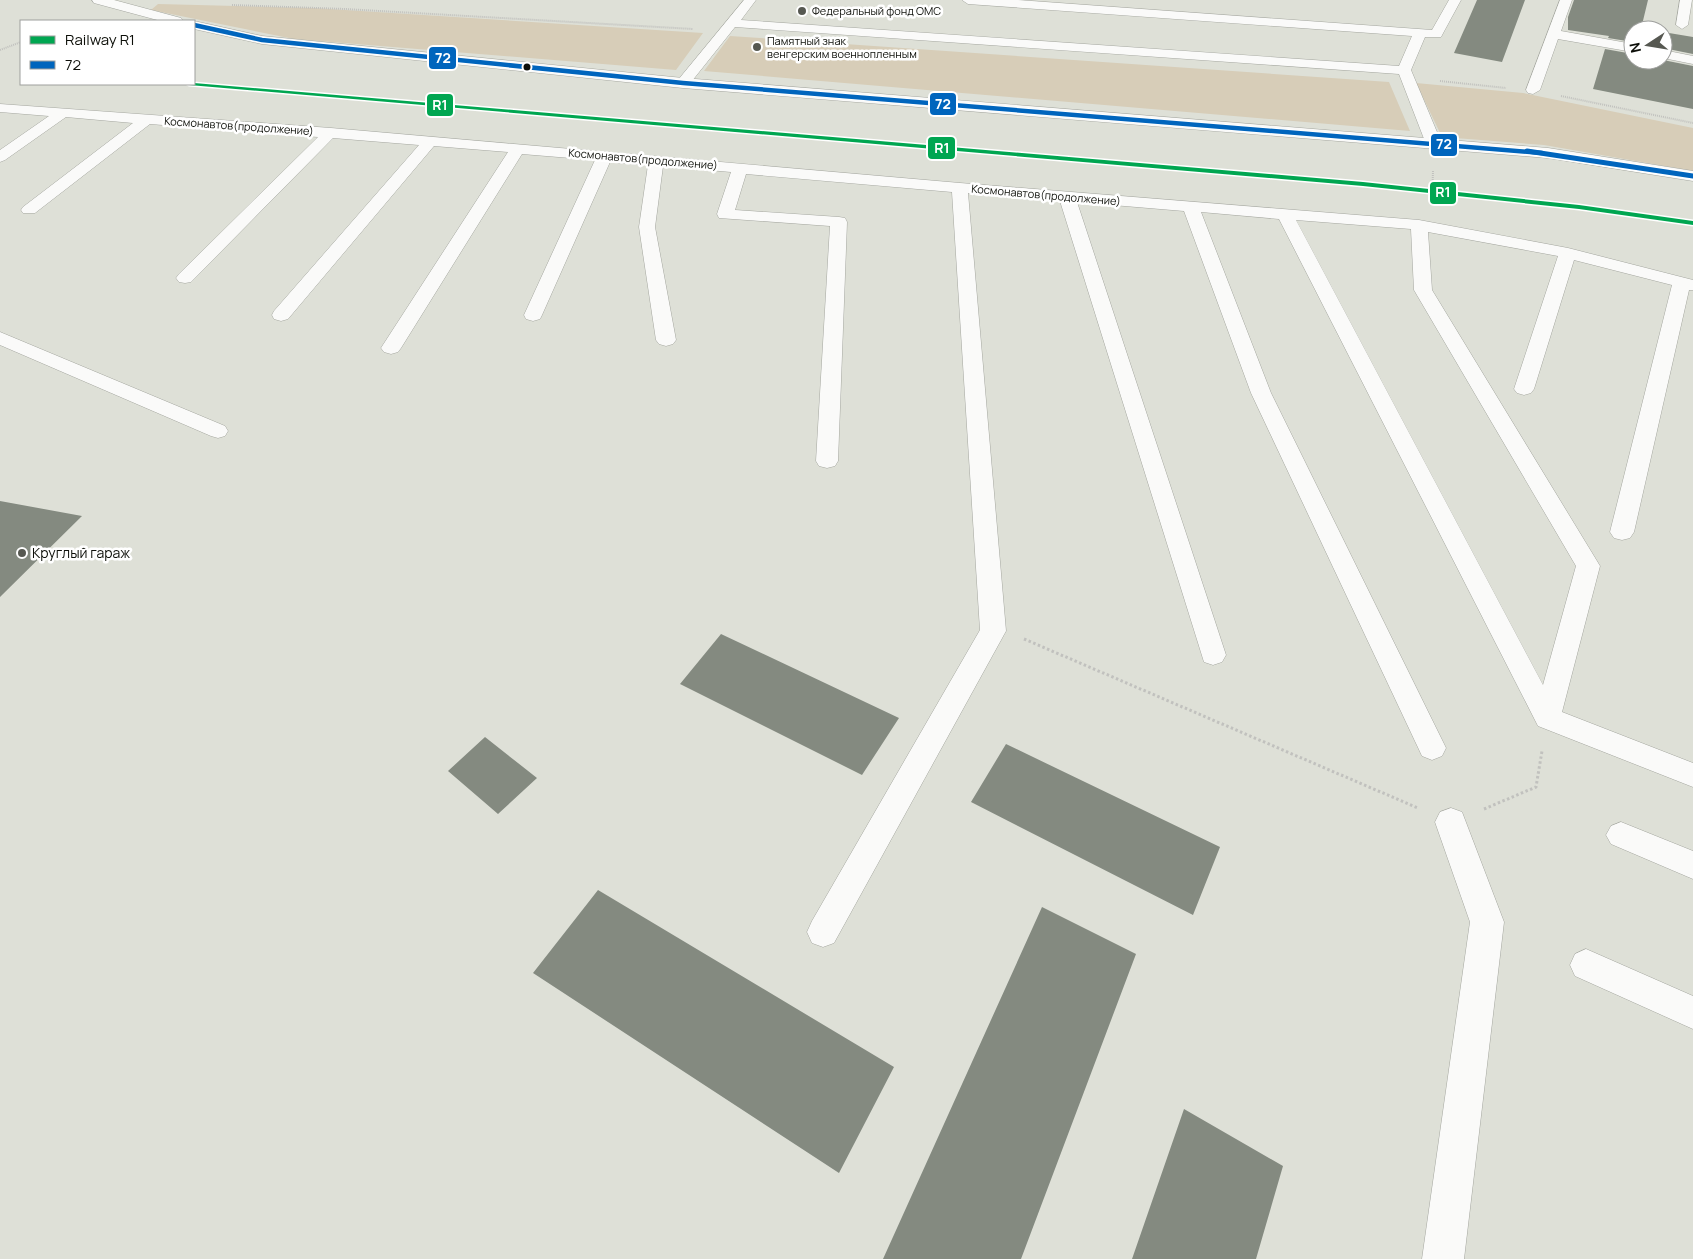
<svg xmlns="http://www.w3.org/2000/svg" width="1693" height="1259" font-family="Manrope,sans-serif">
  <rect width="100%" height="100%" fill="#dee0d7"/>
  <path fill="#d7cdb8" d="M158,4l156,4 389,25 -27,37 -382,-31 -143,-29z
    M730,36l659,46 21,49 -706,-60z
    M1416,83l107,10 170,35v43l-149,-26 -102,-8z"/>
  <path fill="#848a80" d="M1477,0h48l-23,62 -48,-9z
    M1574,0h74l-7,29 7,1h-15v12l-25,-4 1,-2 -41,-6v-13z
    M1663,32l30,5v17l-30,-6z
    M1605,49l28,5v6h30l30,6v43l-100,-20z
    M0,501l82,15 -82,81z
    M721,634l178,84 -37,57 -182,-91z
    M485,737l52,41 -39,36 -50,-43z
    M1006,744l214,103 -27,68 -222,-113z
    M598,890l296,177 -55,106 -306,-200z
    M1042,907l94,47 -115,305h-138z
    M1184,1109l99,57 -27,93h-124z"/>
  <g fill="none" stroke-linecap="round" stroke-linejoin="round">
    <defs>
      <path id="service" d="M744,0h12l-15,20 658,46 13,-30 -444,-32 -6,-4h56l414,30 17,-30h12l-20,37h-16l-14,33 31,74 -3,3h-10l-3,-3 -27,-70 -664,-47 -47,59h-10l-2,-3 2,-3z
        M1560,0h12l-11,31 72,13v8l-75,-13 -18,51 -7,4 -5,-1 -2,-3z
        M1680,0h12l-4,25 -6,4 -6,-4z
        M1663,50l30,6v8l-30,-6z
        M0,104l331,24 629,55 459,37 149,28 125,32v10h-4l-55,242 -4,6 -8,2 -8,-2 -4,-6 62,-247 -98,-25 -40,129 -3,4 -7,2 -7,-2 -3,-4 44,-133 -130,-24 4,58 168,276 -38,146 131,51v24l-155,-61 -259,-507 -78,-7 70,181 175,355 -4,8 -10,4 -10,-4 -171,-363 -67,-182 -107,-9 149,453 -4,7 -9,3 -9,-3 -144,-461 -92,-8 38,438 -172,312 -11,4 -11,-4 -5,-11 5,-11 168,-291 -28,-438 -206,-18 -11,36 104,7 6,1 2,4 -9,239 -3,5 -8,2 -8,-2 -3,-5 14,-235 -111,-8 -2,-4 14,-42 -68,-6 -8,61 21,113 -3,4 -7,2 -7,-2 -3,-4 -17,-113 9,-62 -38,-3 -68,153 -2,4 -7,2 -7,-2 -2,-4 71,-155 -73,-6 -121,194 -3,4 -7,2 -7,-2 -3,-4 127,-196 -74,-6 -146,173 -7,2 -7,-2 -2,-4 2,-4 145,-166 -86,-7 -142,144 -6,1 -6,-1 -3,-4 3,-4 139,-137 -168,-13 -115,89h-12l-2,-3 2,-3 110,-84 -67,-6 -61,43 -5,2v-12l49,-34 -49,-4zM1296,220l115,9 3,61 162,276 -33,119z
        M0,332l225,94 3,5 -3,5 -7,2 -7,-2 -211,-91z
        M1621,822l72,29v28l-82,-35 -5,-9 5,-9z
        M1586,949l107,47v33l-118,-53 -5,-11 5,-11z"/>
      <path id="minor" d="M1451,808l11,4 42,110 -40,337h-42l48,-337 -35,-100 5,-10z"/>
      <path id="secondary" d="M92,0h22l67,18 2,3h-22l-67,-18z
        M192,21h2l68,15 421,42 865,70 145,23v10l-145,-23 -865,-70 -421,-44 -68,-15z"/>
    </defs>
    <use href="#service" stroke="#a4a69f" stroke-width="1"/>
    <use href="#minor" stroke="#a4a69f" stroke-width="1"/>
    <use href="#secondary" stroke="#a4a69f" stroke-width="1"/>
    <path stroke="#c1c1be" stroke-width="2" stroke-dasharray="1 1" stroke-linecap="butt" d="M232,5l113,4 348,20
      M0,50l21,-8
      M1440,81l66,7
      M1561,96l132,27
      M1432,200l1,-29"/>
    <path stroke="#c1c1be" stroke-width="3" stroke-dasharray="2.5 2.5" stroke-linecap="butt" d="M1024,639l394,169
      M1484,809l52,-22 6,-36"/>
    <use href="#service" fill="#fafaf9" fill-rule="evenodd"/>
    <use href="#minor" fill="#fafaf9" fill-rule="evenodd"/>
    <use href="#secondary" fill="#fafaf9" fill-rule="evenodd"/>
    <defs>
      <path id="bus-1-far1" d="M194,25l68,15 421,43 859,70"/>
      <path id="bus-1" d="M1527,151l166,25"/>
    </defs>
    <use href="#bus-1-far1" stroke="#fff" stroke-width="6"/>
    <use href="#bus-1" stroke="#fff" stroke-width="8"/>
    <use href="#bus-1-far1" stroke="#0065bd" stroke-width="4.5"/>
    <use href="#bus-1" stroke="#0065bd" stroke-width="5"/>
    <defs>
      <path id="rail-1" d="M194,83l1169,99 216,23 114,16v4l-114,-16 -216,-23 -1174,-101 -2,-1z"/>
    </defs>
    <use href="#rail-1" stroke="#fff" stroke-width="3"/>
    <use href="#rail-1" fill="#00a651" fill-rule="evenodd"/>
  </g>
  <g fill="#565851" stroke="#fff" stroke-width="2">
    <circle cx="802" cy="11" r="5"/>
    <circle cx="757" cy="47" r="5"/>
    <circle cx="22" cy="553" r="5"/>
  </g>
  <circle fill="#0d0f09" stroke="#fff" stroke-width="2" cx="527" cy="67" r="4.5"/>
  <g text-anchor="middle" stroke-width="5" stroke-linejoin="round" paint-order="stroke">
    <g font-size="11" fill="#0d0f09" stroke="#fff" text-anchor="start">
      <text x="812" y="15">Федеральный фонд ОМС</text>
      <text x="767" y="45">Памятный знак<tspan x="767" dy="13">венгерским военнопленным</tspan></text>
    </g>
    <g font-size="11" fill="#0d0f09" stroke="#fff">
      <text transform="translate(239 126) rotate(4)" y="4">Космонавтов(продолжение)</text>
      <text transform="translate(643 159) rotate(5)" y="4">Космонавтов(продолжение)</text>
      <text transform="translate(1046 195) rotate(5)" y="4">Космонавтов(продолжение)</text>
    </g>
    <g font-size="14" fill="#0d0f09" stroke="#fff" text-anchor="start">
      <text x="32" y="558">Круглый гараж</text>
    </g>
  </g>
  <g stroke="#fff" stroke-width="2">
    <rect x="428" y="46" width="29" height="24" rx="5" fill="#0065bd"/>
    <rect x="929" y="92" width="28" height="24" rx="5" fill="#0065bd"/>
    <rect x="426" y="93" width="28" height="24" rx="5" fill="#00a651"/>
    <rect x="1430" y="133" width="28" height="24" rx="5" fill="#0065bd"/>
    <rect x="927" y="136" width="29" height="24" rx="5" fill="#00a651"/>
    <rect x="1429" y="181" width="28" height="24" rx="5" fill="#00a651"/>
  </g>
  <g font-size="14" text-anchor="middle" font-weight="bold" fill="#fff">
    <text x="443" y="63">72</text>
    <text x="943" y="109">72</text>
    <text x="440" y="110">R1</text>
    <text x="1444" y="149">72</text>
    <text x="942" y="153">R1</text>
    <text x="1443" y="197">R1</text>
  </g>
  <rect x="20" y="20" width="175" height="65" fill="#ffffff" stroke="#9e9f9d"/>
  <rect x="30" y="36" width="25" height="8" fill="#00a651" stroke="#9e9f9d"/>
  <text x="65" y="45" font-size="15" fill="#0d0f09">Railway R1</text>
  <rect x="30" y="61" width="25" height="8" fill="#0065bd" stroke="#9e9f9d"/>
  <text x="65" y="70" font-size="15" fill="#0d0f09">72</text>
  <g transform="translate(1648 45) rotate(258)"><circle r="24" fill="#ffffff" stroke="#9e9f9d"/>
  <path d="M0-4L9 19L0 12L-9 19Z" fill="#565851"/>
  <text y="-8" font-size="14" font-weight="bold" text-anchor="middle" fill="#0d0f09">N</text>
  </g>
</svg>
